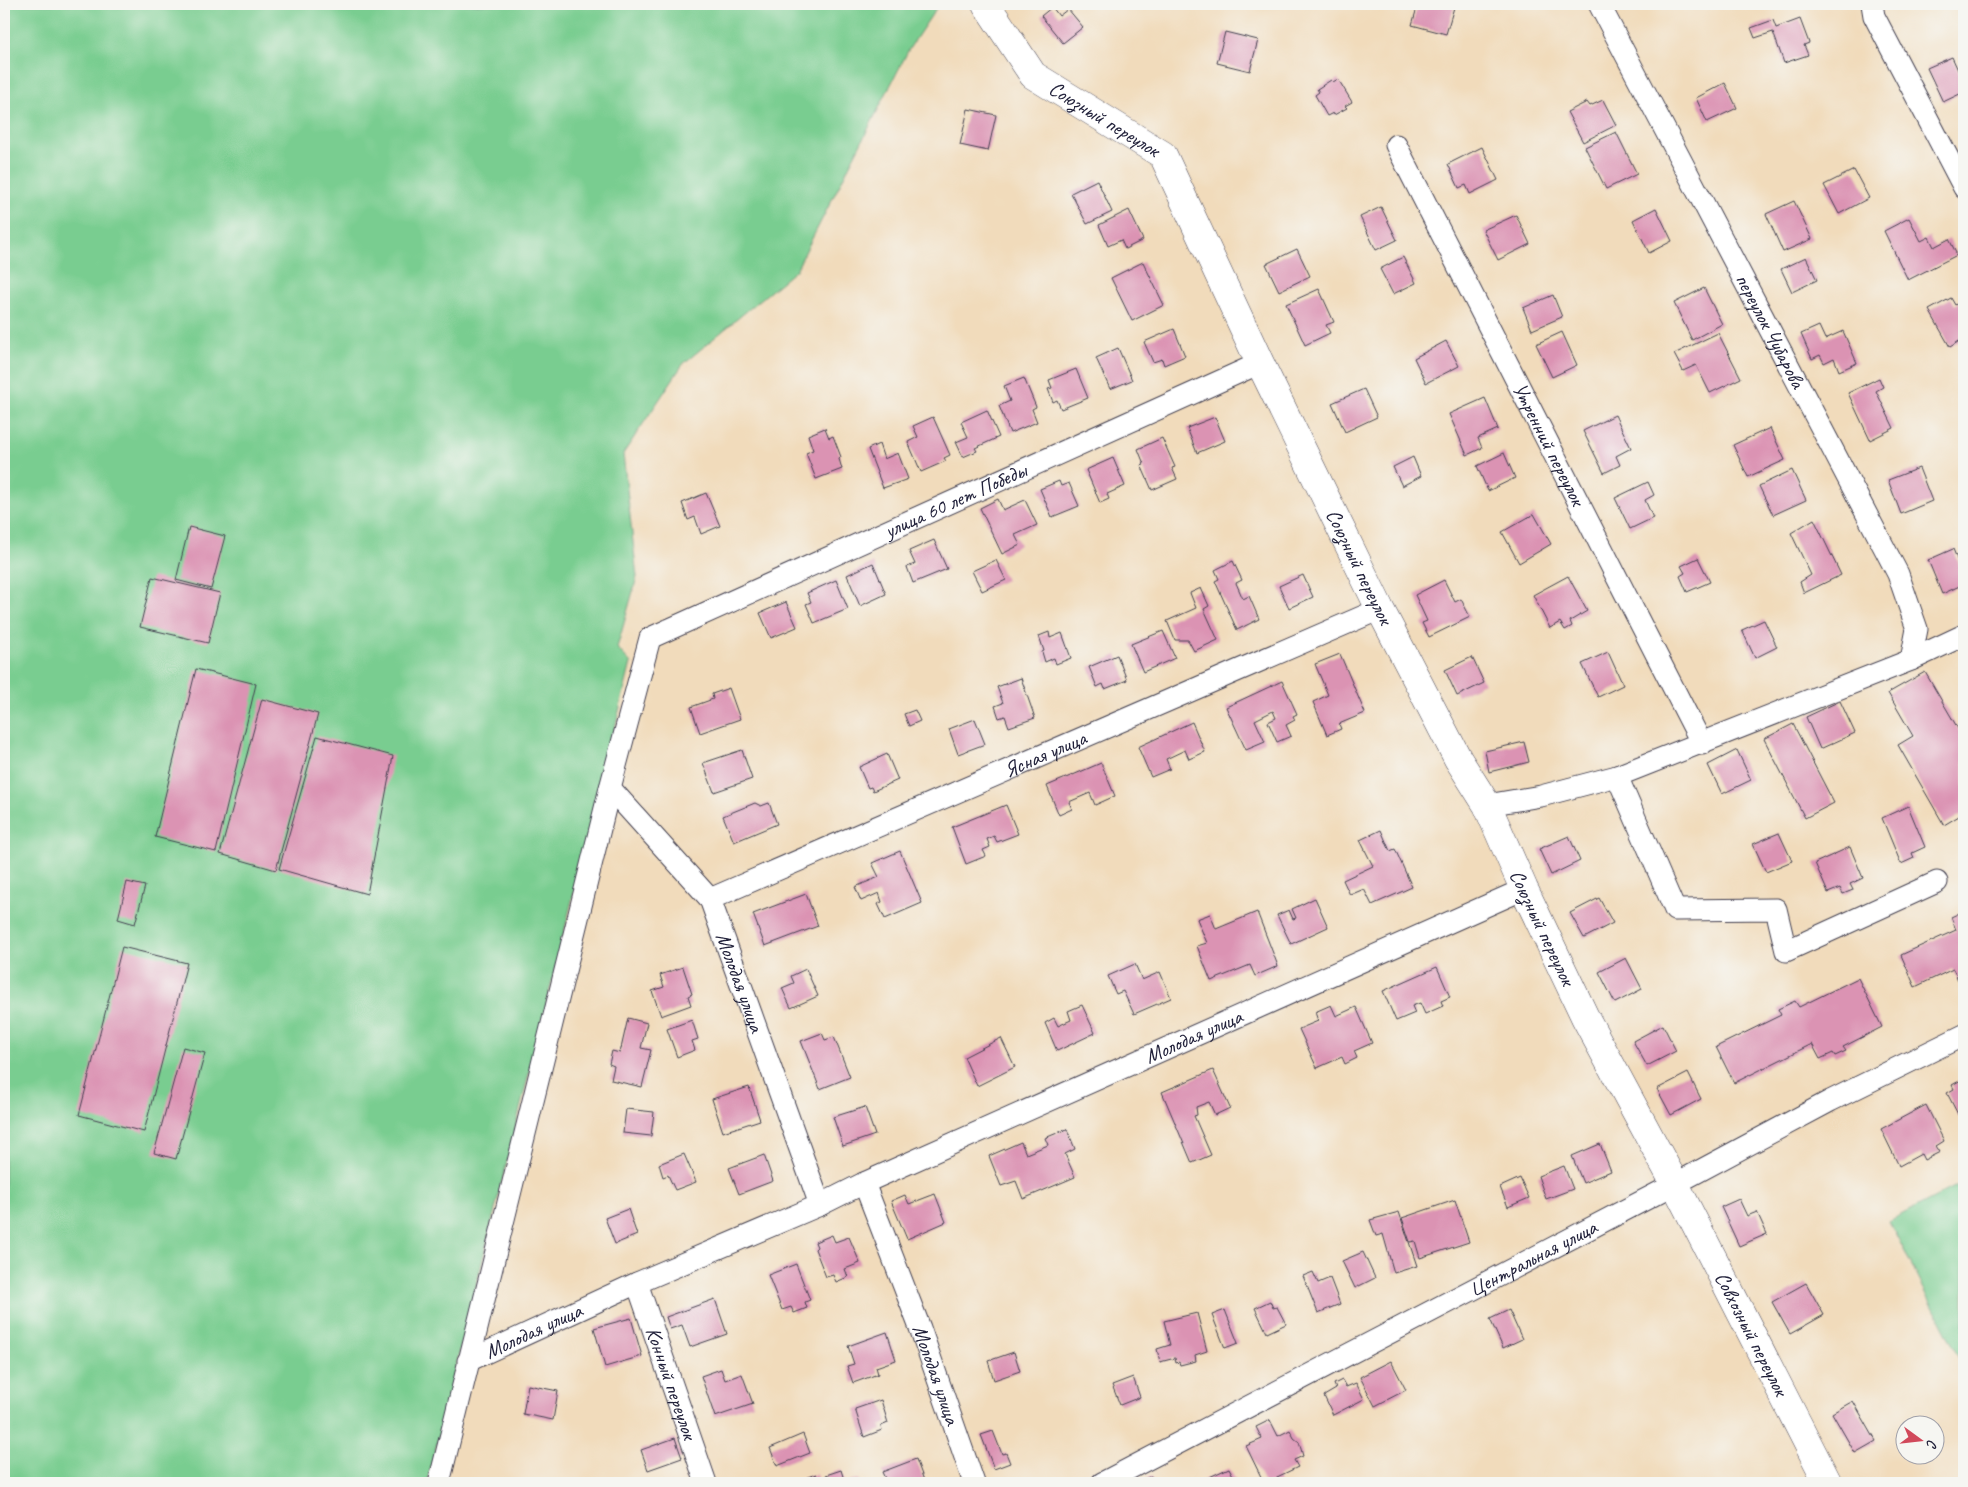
<svg xmlns="http://www.w3.org/2000/svg" width="1968" height="1487" font-family="Caveat,sans-serif">
  <rect width="100%" height="100%" fill="#f6f6f2"/>
  <filter id="ink" filterUnits="userSpaceOnUse"><feTurbulence type="fractalNoise" baseFrequency=".02" numOctaves="2"/><feDisplacementMap in="SourceGraphic" scale="10" xChannelSelector="R" yChannelSelector="G"/><feConvolveMatrix kernelMatrix="1 2 1 2 8 2 1 2 1" color-interpolation-filters="sRGB"/></filter>
  <filter id="wash" filterUnits="userSpaceOnUse"><feTurbulence type="fractalNoise" baseFrequency=".0096" numOctaves="4" result="noise"/><feDisplacementMap in="SourceGraphic" scale="20" xChannelSelector="R" yChannelSelector="G"/><feGaussianBlur stdDeviation="1.12" result="paint"/><feColorMatrix in="noise" values="0 0 0 0 0 0 0 0 0 0 0 0 0 0 0 0 0 1.4 0 .05"/><feComposite in="paint" operator="in"/></filter>
  <g filter="url(#wash)">
    <rect width="100%" height="100%" fill="#f1dbbb"/>
    <g fill="#79cd90" stroke="#4e7866">
      <path d="M4 4H939L909 49 796 270 683 364 623 454 637 577 617 648 631 663 427 1483H4Z"/>
      <path d="M1964 1182V1361L1962 1363 1889 1221Z"/>
    </g>
    <g id="blocks">
      <g fill="#db93b3">
        <path d="M1418 4H1455L1446 34 1412 25Z"/>
        <path d="M1052 7 1059 16 1068 9 1083 27 1063 43 1041 16Z"/>
        <path d="M1800 19 1809 43 1804 45 1808 55 1784 63 1773 32 1755 38 1751 28 1773 20 1776 28Z"/>
        <path d="M1225 32 1258 40 1250 71 1217 63Z"/>
        <path d="M1952 57 1964 83V92L1943 102 1927 68Z"/>
        <path d="M1338 79 1352 102 1345 106 1347 108 1334 115 1333 113 1327 116 1315 95 1319 92 1317 89 1331 80 1333 82Z"/>
        <path d="M1725 83 1737 108 1707 122 1696 98Z"/>
        <path d="M1603 100 1616 125 1583 142 1567 112 1587 102 1590 106Z"/>
        <path d="M968 109 996 115 988 151 960 145Z"/>
        <path d="M1616 132 1637 174 1606 189 1585 147Z"/>
        <path d="M1482 147 1498 180 1470 194 1466 185 1459 188 1448 164Z"/>
        <path d="M1854 170 1869 198 1839 214 1824 185Z"/>
        <path d="M1097 180 1112 212 1087 224 1071 193Z"/>
        <path d="M1794 201 1812 239 1783 252 1766 214Z"/>
        <path d="M1381 207 1397 240 1376 250 1360 217Z"/>
        <path d="M1656 208 1672 241 1649 253 1633 220Z"/>
        <path d="M1129 210 1143 240 1125 249 1121 240 1108 246 1099 225Z"/>
        <path d="M1516 215 1530 244 1498 260 1483 230Z"/>
        <path d="M1909 218 1921 241 1929 237 1934 247 1949 239 1957 255 1908 280 1884 231Z"/>
        <path d="M1297 249 1310 276 1279 291 1266 264Z"/>
        <path d="M1403 257 1416 283 1393 294 1380 269Z"/>
        <path d="M1806 257 1817 280 1792 292 1781 269Z"/>
        <path d="M1143 262 1164 305 1132 321 1111 278Z"/>
        <path d="M1704 288 1722 324 1692 340 1674 303Z"/>
        <path d="M1319 289 1334 322 1326 325 1330 333 1305 345 1286 304Z"/>
        <path d="M1553 295 1562 317 1532 330 1523 308Z"/>
        <path d="M1951 298 1955 305 1959 302 1964 311V338L1950 347 1929 310Z"/>
        <path d="M1819 326 1825 339 1843 331 1857 363 1839 371 1834 358 1824 363 1820 355 1812 359 1801 334Z"/>
        <path d="M1174 329 1185 356 1164 365 1162 359 1153 362 1144 342Z"/>
        <path d="M1562 332 1577 365 1552 377 1536 344Z"/>
        <path d="M1718 333 1741 378 1710 393 1696 365 1683 371 1674 354Z"/>
        <path d="M1446 341 1459 366 1426 383 1414 358Z"/>
        <path d="M1118 348 1132 380 1110 389 1096 358Z"/>
        <path d="M1076 369 1088 398 1061 409 1057 400 1053 402 1048 389 1052 388 1049 380Z"/>
        <path d="M1024 378 1036 407 1032 409 1037 422 1010 433 999 406 1010 401 1004 386Z"/>
        <path d="M1879 378 1883 387 1876 391 1894 428 1870 440 1848 393Z"/>
        <path d="M1364 389 1377 417 1345 432 1332 403Z"/>
        <path d="M1485 398 1498 429 1478 438 1482 448 1467 455 1449 414Z"/>
        <path d="M987 410 999 437 975 448 977 451 963 457 956 442 968 437 961 422Z"/>
        <path d="M1615 415 1631 448 1616 456 1620 465 1604 473 1583 431Z"/>
        <path d="M933 417 950 455 944 458 946 461 921 472 908 442 918 437 913 426Z"/>
        <path d="M1215 417 1225 441 1197 453 1187 428Z"/>
        <path d="M825 428 829 438 833 436 841 457 839 459 842 469 816 479 806 453 813 450 808 435Z"/>
        <path d="M1770 428 1785 460 1748 477 1733 445Z"/>
        <path d="M1162 438 1175 467 1172 468 1177 479 1152 490 1141 465 1144 464 1138 449Z"/>
        <path d="M879 444 884 459 898 453 908 479 883 488 868 449Z"/>
        <path d="M1504 453 1515 478 1488 491 1477 466Z"/>
        <path d="M1413 457 1421 476 1402 486 1393 467Z"/>
        <path d="M1113 458 1125 486 1107 494 1109 499 1100 503 1086 470Z"/>
        <path d="M1919 468 1932 501 1901 514 1888 480Z"/>
        <path d="M1792 470 1806 500 1773 515 1759 486Z"/>
        <path d="M1059 481 1061 486 1069 483 1079 506 1052 517 1040 489Z"/>
        <path d="M1648 482 1654 495 1645 500 1653 518 1630 529 1615 498Z"/>
        <path d="M706 493 720 526 701 534 695 517 688 520 682 503Z"/>
        <path d="M998 499 1003 510 1025 500 1037 525 1015 535 1020 545 1002 554 980 508Z"/>
        <path d="M1534 514 1551 544 1519 563 1502 532Z"/>
        <path d="M1814 519 1841 575 1804 593 1800 582 1811 575 1791 533Z"/>
        <path d="M189 527 225 536 211 589 176 580Z"/>
        <path d="M934 540 947 569 913 583 907 567 915 564 909 551Z"/>
        <path d="M1953 549 1964 576V584L1942 594 1928 560Z"/>
        <path d="M1698 558 1710 582 1687 592 1680 576 1685 573 1681 566Z"/>
        <path d="M996 560 1006 580 982 591 972 571Z"/>
        <path d="M1233 561 1242 580 1236 583 1243 599 1249 596 1259 619 1237 630 1215 581 1219 579 1215 570Z"/>
        <path d="M873 563 886 594 860 606 847 575Z"/>
        <path d="M1303 575 1313 597 1289 608 1279 586Z"/>
        <path d="M1568 576 1587 611 1570 621 1572 626 1565 630 1560 622 1550 628 1533 595Z"/>
        <path d="M152 577 220 593 208 643 140 627Z"/>
        <path d="M836 580 848 609 814 623 806 604 811 602 807 593Z"/>
        <path d="M1444 580 1455 602 1461 599 1470 617 1429 637 1422 623 1427 621 1415 595Z"/>
        <path d="M1201 588 1209 606 1204 609 1218 640 1194 651 1188 640H1175L1167 621 1196 608 1190 593Z"/>
        <path d="M786 602 797 627 771 638 760 613Z"/>
        <path d="M1764 620 1777 647 1755 658 1742 630Z"/>
        <path d="M1163 631 1175 658 1143 672 1131 644Z"/>
        <path d="M1049 632 1050 638 1062 633 1071 658 1056 664 1054 658 1045 662 1042 652 1044 651 1039 636Z"/>
        <path d="M1608 652 1623 685 1598 697 1582 664Z"/>
        <path d="M1340 654 1365 713 1339 724 1341 729 1327 735 1313 702 1328 695 1315 664Z"/>
        <path d="M1117 655 1127 680 1105 689 1103 684 1097 687 1089 667Z"/>
        <path d="M1472 657 1484 683 1457 696 1445 670Z"/>
        <path d="M196 669 256 684 216 852 155 837Z"/>
        <path d="M1925 672 1964 739V813L1944 825 1898 745 1913 736 1888 693Z"/>
        <path d="M1021 678 1035 718 1009 727 1005 716 999 718 995 706 1003 703 997 687Z"/>
        <path d="M1282 681 1297 714 1293 716 1295 720 1286 725 1291 736 1277 742 1268 722 1276 718 1273 711 1255 720 1265 742 1246 750 1226 707Z"/>
        <path d="M729 688 740 719 700 733 691 707 713 699 712 694Z"/>
        <path d="M262 699 318 714 276 870 220 854Z"/>
        <path d="M1840 701 1855 733 1820 749 1806 717Z"/>
        <path d="M915 710 920 721 909 726 904 714Z"/>
        <path d="M975 719 985 744 958 754 949 729Z"/>
        <path d="M1192 722 1205 752 1189 759 1185 750 1166 759 1170 769 1151 777 1138 747Z"/>
        <path d="M1793 724 1834 803 1805 818 1764 739Z"/>
        <path d="M317 736 393 756 367 894 279 869Z"/>
        <path d="M1524 742 1529 762 1489 772 1485 751Z"/>
        <path d="M742 750 752 779 714 792 703 763Z"/>
        <path d="M1737 750 1751 780 1722 794 1708 765Z"/>
        <path d="M887 754 898 780 873 791 871 787 868 788 859 767Z"/>
        <path d="M1101 763 1115 796 1095 805 1090 793 1069 802 1072 809 1059 815 1047 786Z"/>
        <path d="M755 803 761 806 769 803 777 824 734 842 723 816Z"/>
        <path d="M1006 805 1018 834 997 842 994 836 987 839 990 847 983 850 986 856 966 864 952 827Z"/>
        <path d="M1908 806 1925 847 1912 853 1914 858 1901 864 1882 818Z"/>
        <path d="M1381 830 1390 851 1395 849 1412 887 1372 905 1364 889 1350 895 1343 880 1373 866 1360 840Z"/>
        <path d="M1779 833 1792 861 1766 872 1753 844Z"/>
        <path d="M1569 836 1580 861 1551 875 1539 849Z"/>
        <path d="M1850 847 1863 878 1850 884 1853 890 1843 894 1840 888 1828 893 1815 863Z"/>
        <path d="M900 851 922 903 885 919 878 904 882 902 879 893 861 901 855 887 879 877 872 863Z"/>
        <path d="M127 882 145 886 135 924 118 919Z"/>
        <path d="M806 894 818 926 765 946 753 914Z"/>
        <path d="M1315 898 1328 927 1291 944 1277 915 1289 910 1293 919 1296 918 1292 909Z"/>
        <path d="M1599 898 1613 923 1584 938 1570 913Z"/>
        <path d="M1964 911V978L1958 980 1953 969 1915 987 1901 955 1956 930 1951 917Z"/>
        <path d="M1257 912 1278 966 1255 976 1250 965 1211 981 1197 946 1207 943 1197 919 1210 914 1216 929Z"/>
        <path d="M122 947 187 963 144 1132 79 1115Z"/>
        <path d="M1626 958 1642 989 1615 1003 1599 972Z"/>
        <path d="M1135 964 1142 980 1160 972 1171 998 1134 1014 1123 991 1116 994 1108 976Z"/>
        <path d="M683 967 692 994 688 996 691 1005 661 1016 652 991 664 987 660 975Z"/>
        <path d="M1437 967 1450 997 1441 1001 1443 1006 1425 1014 1420 1003 1412 1006 1415 1013 1396 1021 1383 991Z"/>
        <path d="M806 969 818 996 791 1008 782 988 794 983 791 976Z"/>
        <path d="M1858 978 1882 1027 1843 1047 1846 1051 1835 1056 1833 1053 1820 1059 1812 1044 1734 1083 1716 1047 1781 1015 1778 1009 1795 1001 1799 1007Z"/>
        <path d="M1082 1005 1095 1033 1057 1051 1045 1023 1054 1018 1058 1026 1071 1020 1068 1011Z"/>
        <path d="M1331 1005 1336 1016 1356 1007 1372 1043 1354 1051 1357 1058 1345 1064 1342 1057 1317 1068 1299 1029 1318 1021 1315 1012Z"/>
        <path d="M628 1018 647 1023 641 1048 651 1050 642 1087 611 1080 614 1066 609 1064 612 1051 620 1053Z"/>
        <path d="M692 1020 698 1039 692 1041 695 1050 677 1057 667 1029Z"/>
        <path d="M1663 1025 1676 1051 1647 1066 1633 1041Z"/>
        <path d="M822 1033 825 1040 834 1037 850 1077 820 1089 801 1041Z"/>
        <path d="M1001 1038 1015 1067 977 1086 964 1057Z"/>
        <path d="M183 1047 205 1053 176 1159 154 1153Z"/>
        <path d="M1213 1070 1230 1108 1215 1115 1209 1102 1196 1107 1197 1115 1194 1116 1211 1155 1192 1163 1162 1092Z"/>
        <path d="M1688 1073 1701 1099 1671 1115 1657 1089Z"/>
        <path d="M1963 1079 1964 1081V1126L1947 1093 1954 1089 1952 1085Z"/>
        <path d="M749 1087 760 1120 723 1132 712 1099Z"/>
        <path d="M1926 1105 1944 1141 1936 1146 1940 1152 1924 1160 1921 1154 1899 1166 1881 1129Z"/>
        <path d="M865 1107 875 1135 843 1146 833 1117Z"/>
        <path d="M626 1109 654 1112 651 1136 623 1133Z"/>
        <path d="M1067 1129 1075 1149 1065 1154 1075 1177 1023 1199 1016 1181 1001 1186 989 1156 1021 1142 1026 1154 1048 1145 1045 1138Z"/>
        <path d="M1600 1144 1611 1171 1583 1183 1572 1156Z"/>
        <path d="M684 1154 696 1182 675 1190 668 1175 663 1177 659 1164Z"/>
        <path d="M764 1155 773 1181 739 1194 729 1168Z"/>
        <path d="M1564 1166 1573 1189 1546 1199 1538 1176Z"/>
        <path d="M1520 1178 1529 1198 1508 1207 1500 1187Z"/>
        <path d="M935 1194 946 1222 907 1239 891 1201 905 1195 909 1204Z"/>
        <path d="M1739 1199 1747 1216 1757 1212 1767 1234 1739 1246 1721 1207Z"/>
        <path d="M1455 1200 1469 1242 1420 1258 1415 1241 1410 1242 1402 1218Z"/>
        <path d="M628 1209 637 1235 615 1244 605 1218Z"/>
        <path d="M1399 1212 1417 1266 1394 1273 1383 1234 1376 1236 1370 1220Z"/>
        <path d="M832 1235 835 1242 849 1237 860 1263 845 1269 848 1277 836 1282 833 1275 826 1277 815 1249 817 1247 815 1242Z"/>
        <path d="M1363 1252 1375 1278 1355 1288 1342 1261Z"/>
        <path d="M796 1264 810 1300 805 1302 807 1308 794 1313 791 1307 782 1310 768 1275Z"/>
        <path d="M1313 1272 1318 1283 1330 1278 1340 1304 1318 1313 1303 1276Z"/>
        <path d="M1806 1283 1824 1315 1790 1334 1772 1302Z"/>
        <path d="M715 1299 727 1334 690 1347 682 1325 670 1329 666 1317Z"/>
        <path d="M1270 1301 1273 1308 1277 1307 1286 1324 1267 1333 1255 1308Z"/>
        <path d="M1225 1310 1238 1343 1225 1348 1212 1315Z"/>
        <path d="M1509 1310 1522 1339 1503 1348 1490 1319Z"/>
        <path d="M1197 1313 1207 1351 1195 1355 1196 1361 1180 1365 1179 1362 1176 1363 1175 1358 1160 1362 1157 1349 1170 1345 1164 1321Z"/>
        <path d="M631 1318 642 1356 605 1367 594 1328Z"/>
        <path d="M887 1332 896 1360 876 1367 878 1374 853 1383 847 1366 854 1364 848 1346Z"/>
        <path d="M1014 1352 1020 1371 994 1380 988 1361Z"/>
        <path d="M1391 1361 1406 1390 1375 1406 1360 1377Z"/>
        <path d="M721 1369 725 1380 742 1374 753 1404 715 1417 701 1376Z"/>
        <path d="M1133 1377 1140 1397 1120 1405 1112 1385Z"/>
        <path d="M1342 1380 1346 1387 1356 1383 1364 1399 1333 1415 1324 1396 1336 1389 1334 1384Z"/>
        <path d="M528 1385 558 1391 553 1420 523 1414Z"/>
        <path d="M881 1400 888 1423 881 1426 882 1430 864 1437 855 1409Z"/>
        <path d="M1853 1401 1876 1441 1855 1453 1832 1413Z"/>
        <path d="M1270 1420 1278 1436 1290 1430 1294 1438 1299 1442 1303 1456 1294 1460 1298 1467 1277 1477 1280 1483H1264L1246 1446 1262 1439 1256 1427Z"/>
        <path d="M993 1431 1002 1454 1006 1453 1010 1463 994 1469 981 1435Z"/>
        <path d="M803 1434 810 1453 777 1466 770 1448Z"/>
        <path d="M675 1438 682 1458 648 1470 641 1450Z"/>
        <path d="M916 1459 925 1483H887L882 1472Z"/>
        <path d="M1229 1468 1237 1483H1205L1203 1480Z"/>
        <path d="M841 1470 845 1483H828L826 1475Z"/>
        <path d="M816 1474 819 1483H794V1482Z"/>
        <path d="M1151 1476 1155 1483H1138Z"/>
        <path d="M859 1479 860 1483H846Z"/>
      </g>
    </g>
  </g>
  <g filter="url(#ink)">
    <use href="#blocks" fill-opacity="0" stroke="#413e4e" stroke-width="1"/>
    <g fill="none" stroke-linecap="round" stroke-linejoin="round">
      <g stroke="#413e4e" stroke-width="23">
        <g id="minor">
          <path id="s1" d="M1599 4 1898 574 1917 629 1911 660"/>
          <path d="M1872 4 1874 16 1964 188"/>
          <path id="s2" d="M1396 145 1702 744"/>
          <path d="M1617 776 1675 910 1776 909 1786 951 1937 882"/>
          <path id="s3" d="M610 788 710 899 820 1205"/>
          <path d="M1487 805 1541 796 1617 776 1911 660 1964 635"/>
          <path id="s4" d="M710 899 1380 609"/>
          <path id="s5" d="M864 1183 920 1328 974 1483"/>
          <path id="s6" d="M637 1283 706 1483"/>
          <path id="s7" d="M468 1361 637 1283 820 1205 864 1183 1524 889"/>
          <path id="s8" d="M439 1483 610 788 650 638 1260 363"/>
          <path id="s9" d="M1102 1483 1675 1184 1830 1101 1964 1035"/>
        </g>
      </g>
      <g stroke="#413e4e" stroke-width="29">
        <g id="tertiary">
          <path id="s10" d="M986 4 1033 75 1163 155 1260 363 1380 609 1458 759 1487 805 1524 889 1585 1017 1675 1184 1828 1483"/>
        </g>
      </g>
      <use href="#minor" stroke="#fff" stroke-width="21"/>
      <use href="#tertiary" stroke="#fff" stroke-width="28"/>
    </g>
  </g>
  <g text-anchor="middle" stroke-width="4.5" stroke-linejoin="round" paint-order="stroke">
    <g font-size="21" fill="#22223b" stroke="#f6f6f2">
      <text dy="7" stroke="none"><textPath href="#s10" startOffset="169">Союзный переулок</textPath></text>
      <text dy="7" stroke="none"><textPath href="#s1" startOffset="369">переулок Чубарова</textPath></text>
      <text dy="7" stroke="none"><textPath href="#s2" startOffset="336">Утренний переулок</textPath></text>
      <text dy="7" stroke="none"><textPath href="#s8" startOffset="1206">улица 60 лет Победы</textPath></text>
      <text dy="7" stroke="none"><textPath href="#s10" startOffset="694">Союзный переулок</textPath></text>
      <text dy="7" stroke="none"><textPath href="#s4" startOffset="365">Ясная улица</textPath></text>
      <text dy="7" stroke="none"><textPath href="#s10" startOffset="1099">Союзный переулок</textPath></text>
      <text dy="7" stroke="none"><textPath href="#s3" startOffset="238">Молодая улица</textPath></text>
      <text dy="7" stroke="none"><textPath href="#s7" startOffset="795">Молодая улица</textPath></text>
      <text dy="7" stroke="none"><textPath href="#s9" startOffset="486">Центральная улица</textPath></text>
      <text dy="7" stroke="none"><textPath href="#s7" startOffset="72">Молодая улица</textPath></text>
      <text dy="7" stroke="none"><textPath href="#s10" startOffset="1556">Совхозный переулок</textPath></text>
      <text dy="7" stroke="none"><textPath href="#s5" startOffset="205">Молодая улица</textPath></text>
      <text dy="7" stroke="none"><textPath href="#s6" startOffset="106">Конный переулок</textPath></text>
    </g>
  </g>
  <rect width="1968" height="1487" fill="none" stroke="#f6f6f2" stroke-width="20"/>
  <g transform="translate(1920 1440) rotate(105)"><circle r="24" fill="#f6f6f2" stroke="#a1a1a9"/>
  <path d="M0-4L9 19L0 12L-9 19Z" fill="#d1495b"/>
  <text y="-8" font-size="14" font-weight="bold" text-anchor="middle" fill="#22223b">С</text>
  </g>
</svg>
